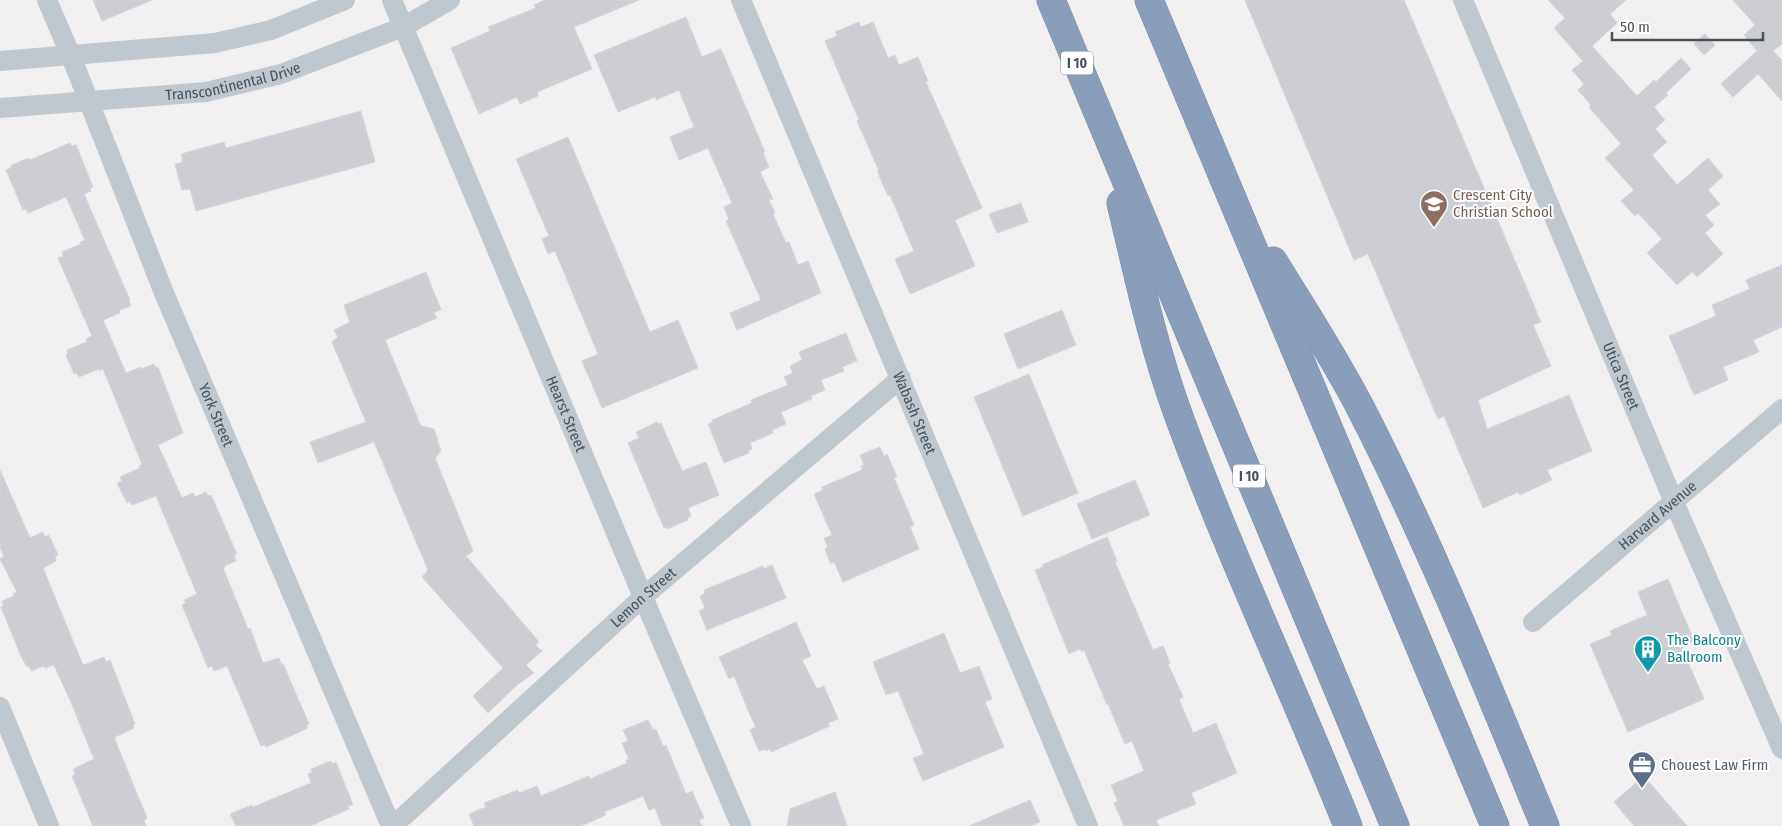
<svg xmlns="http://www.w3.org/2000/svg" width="1782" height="826" font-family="'Fira Sans Condensed',sans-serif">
  <rect width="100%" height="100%" fill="#f1efef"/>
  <g fill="#ccced3" stroke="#d3d5d9">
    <path d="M93 0H152L102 21Z"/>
    <path d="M545 0H639L574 27 592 69 537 92 538 96 520 104 517 97 479 114 451 48 490 31 488 27 536 8 534 5Z"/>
    <path d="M1245 0H1404L1541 322 1533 325 1551 366 1478 400 1487 429 1569 395 1592 451 1547 470 1552 480 1520 495 1518 492 1483 508 1444 416 1438 419 1368 254 1354 260Z"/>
    <path d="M1548 0H1626L1610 14 1617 23 1592 46 1637 96 1654 80 1656 82 1681 58 1691 69 1666 93 1668 95 1654 107 1665 120 1655 129 1667 142 1652 155 1677 185 1708 158 1723 176 1708 190 1720 204 1705 215 1714 225 1705 233 1723 254 1697 277 1692 272 1677 285 1647 253 1662 239 1638 213 1635 216 1621 201 1634 190 1605 158 1621 144 1589 107 1591 105 1578 90 1584 84 1572 70 1583 61 1554 28 1565 18Z"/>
    <path d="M1733 0H1782V44L1773 51 1782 60V101L1758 74 1733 97 1721 84 1757 51 1744 35 1755 25Z"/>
    <path d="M686 17 702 57 721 49 765 152 763 153 769 167 760 172 773 199 769 200 775 213 773 214 786 243 789 242 798 265 808 261 821 293 737 330 730 313 761 300 726 221 729 220 724 207 732 203 708 148 679 160 670 137 694 127 679 90 656 100 655 97 618 112 594 55Z"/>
    <path d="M859 22 861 27 873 22 888 58 895 55 899 65 918 57 928 81 926 82 982 208 955 220 975 266 910 294 895 259 914 251 890 195 888 196 877 171H879L857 121 859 120 825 41 837 36 835 32Z"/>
    <path d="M1705 34 1715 45 1704 55 1694 44Z"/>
    <path d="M361 111 375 162 196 211 190 189 182 190 175 164 183 162 181 154 224 142 226 148Z"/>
    <path d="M568 137 650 332 678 320 698 368 602 408 582 361 598 354 555 251 548 254 542 239 549 236 516 159Z"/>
    <path d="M70 143 72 146 76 145 93 187 90 188 91 191 84 194 130 300 129 301 131 306 119 310 120 313 103 320 126 373 141 367V369L154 364 156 368 158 367 183 433 158 445 182 498 193 493 195 497 206 492 208 496 211 495 237 554 234 555 236 561 224 566 225 567 223 568 248 629 250 628 263 663 279 658 281 664H283L309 724 306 725 308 728 266 747 265 744 261 746 227 666 214 671 212 666 208 668 182 605 186 603 184 600 197 594 156 496 132 505 130 501 127 503 117 483 122 481 120 477 140 468 139 466 142 464 103 369 99 371V369L79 377 77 373 74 374 66 355 68 354 67 350 87 342 86 339 92 336 58 258 63 256 62 252 81 244 80 242 85 240 66 197 28 213 26 209 23 210 6 170 11 168 10 166 28 158 30 160Z"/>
    <path d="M1021 203 1028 222 997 233 989 214Z"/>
    <path d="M1782 265V327L1753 340 1759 352 1723 367 1728 380 1694 395 1669 336 1716 316 1712 305 1750 289 1746 280Z"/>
    <path d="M426 272 441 310 434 312 437 318 385 340 421 426 434 429 441 451 435 458 473 551 466 556 539 642 535 645 542 651 526 665 534 673 517 685 488 713 473 696 503 668 422 577 428 570 374 442 318 463 310 442 366 422 332 342 338 337 334 330 350 322 344 305Z"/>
    <path d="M1062 310 1076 345 1018 369 1004 334Z"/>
    <path d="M846 333 857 361 842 367 844 371 821 380 825 390 811 396 812 399 781 412 786 424 772 430 773 433 750 443 752 449 748 451 749 453 724 463 708 424 713 422 712 420 752 403 751 400 788 385 784 377 793 373 790 366 802 360 799 352Z"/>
    <path d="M1029 374 1078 493 1023 516 974 397Z"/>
    <path d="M657 422 658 424 661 423 682 471 706 462 719 495 688 508 691 516 687 518 688 520 667 529V527L664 528 628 443 639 438 636 432Z"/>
    <path d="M880 447 884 456 887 454 897 477 894 478 914 525 910 527 919 549 843 582 834 562 831 564 825 549 828 548 824 538 832 535 814 494 823 490 822 487 862 470 861 466 864 465 860 455Z"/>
    <path d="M0 470 30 538 43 532 45 537 49 535 58 555 55 557 56 561 43 568 82 663 84 665 104 657 106 662 110 660 135 724 133 725 134 728 115 737V740L147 818 144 820 146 826H93L72 776 75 775 73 769 94 759 70 700 54 665 45 668 44 666 31 671 29 666 27 667 21 656 1 607 4 606 2 601 14 596 13 594 17 592 0 559 4 556 0 548Z"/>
    <path d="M1135 480 1150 515 1092 539 1077 504Z"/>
    <path d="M1107 537 1117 561 1115 562 1153 650 1163 646 1170 663 1168 664 1183 697 1179 699 1193 733 1216 723 1237 773 1191 793 1196 804 1156 820 1159 826H1124L1114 803 1118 801 1111 785 1144 771 1132 741 1125 744 1108 704 1107 705 1084 650 1082 652 1080 649 1069 654 1035 570 1043 567 1042 565Z"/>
    <path d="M772 565 786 598 707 630 699 611 705 608 700 596 705 593 704 590 763 566 764 569Z"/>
    <path d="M1668 579 1694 641 1681 646 1704 699 1628 732 1590 644 1612 635 1610 631 1647 615 1638 592Z"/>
    <path d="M796 622 811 656 802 660 817 689 824 686 838 719 828 723 830 726 771 752 770 749 766 751 765 749 759 751 750 730 756 727 751 717 734 676 729 679 719 657Z"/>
    <path d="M944 633 960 673 979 666 992 699 985 702 1004 747 923 781 913 758 924 754 898 691 886 695 873 662Z"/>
    <path d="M648 720 653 730 656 729 663 746 666 745 686 794 692 791 704 818 699 820 702 826H662L655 808 649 810 643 796 604 812 606 815 581 826H474L469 814 486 807 484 803 518 790 519 793 537 786 541 796 589 776 590 779 627 763 626 760 629 759 622 743 628 741 623 730Z"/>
    <path d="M331 761 332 764 336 762 353 805 348 806 349 809 310 826H236L230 814 252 805 253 807 311 783 308 774 312 772 311 769Z"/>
    <path d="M1644 776 1687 826H1634L1614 802Z"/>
    <path d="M835 792 847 826H787L790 809Z"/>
    <path d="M1030 800 1040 822 1030 826H969Z"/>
  </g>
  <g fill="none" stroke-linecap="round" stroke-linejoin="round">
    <g stroke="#7689a5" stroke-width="29">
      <g id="highway">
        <path d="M1051 0 1395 826"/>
        <path d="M1149 0 1495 826"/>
        <path d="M1121 203C1138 274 1153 346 1178 414 1229 554 1293 688 1348 826"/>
        <path d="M1273 261C1303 309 1334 357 1360 407 1430 543 1487 685 1545 826"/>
      </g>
    </g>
    <g stroke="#c0c8cf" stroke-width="20">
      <path id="s1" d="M47 0 71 56 164 293 391 826"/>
      <path id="s2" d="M392 0 643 597 741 826"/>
      <path id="s3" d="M741 0 1088 826"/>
      <path id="s4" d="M1463 0 1674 502 1782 749"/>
      <path d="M0 61 215 43 271 30 345 0"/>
      <path id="s5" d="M0 108 206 92 281 74 403 27 450 0"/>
      <path id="s6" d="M1533 622 1782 409"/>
      <path d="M0 707 49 826"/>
      <path id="s7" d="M393 826 643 597 901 378"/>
    </g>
    <use href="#highway" stroke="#8b9eb9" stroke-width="28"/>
  </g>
  <defs>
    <g id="school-pin" transform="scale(1.4375)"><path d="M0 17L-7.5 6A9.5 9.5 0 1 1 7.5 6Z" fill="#8d6e63" stroke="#fff"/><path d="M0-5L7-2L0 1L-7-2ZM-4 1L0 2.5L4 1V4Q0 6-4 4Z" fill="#fff"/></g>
    <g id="building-pin" transform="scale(1.4375)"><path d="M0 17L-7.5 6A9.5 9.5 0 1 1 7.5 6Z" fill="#0f9aa8" stroke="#fff"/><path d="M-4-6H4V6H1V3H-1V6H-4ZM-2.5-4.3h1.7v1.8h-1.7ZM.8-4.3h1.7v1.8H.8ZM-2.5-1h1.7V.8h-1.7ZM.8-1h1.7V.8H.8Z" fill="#fff"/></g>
    <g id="office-pin" transform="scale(1.4375)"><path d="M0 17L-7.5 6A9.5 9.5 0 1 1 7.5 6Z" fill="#5c6f8a" stroke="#fff"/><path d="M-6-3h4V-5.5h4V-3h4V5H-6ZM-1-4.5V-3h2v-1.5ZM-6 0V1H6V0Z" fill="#fff"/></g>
  </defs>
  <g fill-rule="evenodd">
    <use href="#school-pin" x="1434" y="204"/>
    <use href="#building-pin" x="1648" y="649"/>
    <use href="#office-pin" x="1642" y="765"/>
  </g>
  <g text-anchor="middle" stroke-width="4" stroke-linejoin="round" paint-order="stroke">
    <g fill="#fff" stroke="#7f858c" stroke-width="1">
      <rect x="1061" y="51.5" width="32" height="23" rx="4"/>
      <rect x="1233" y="464.5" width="32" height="23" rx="4"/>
    </g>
    <g font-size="14" font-weight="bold" fill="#48515a">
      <text x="1077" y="68">I 10</text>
      <text x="1249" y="481">I 10</text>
    </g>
    <g font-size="15" fill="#48515a" stroke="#fff">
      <text dy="5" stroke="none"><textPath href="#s5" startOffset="235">Transcontinental Drive</textPath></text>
      <text dy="5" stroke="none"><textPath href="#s4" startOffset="408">Utica Street</textPath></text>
      <text dy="5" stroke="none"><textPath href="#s2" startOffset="449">Hearst Street</textPath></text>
      <text dy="5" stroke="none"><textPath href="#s3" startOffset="448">Wabash Street</textPath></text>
      <text dy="5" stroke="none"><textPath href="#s1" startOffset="448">York Street</textPath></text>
      <text dy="5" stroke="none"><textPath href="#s6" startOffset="164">Harvard Avenue</textPath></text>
      <text dy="5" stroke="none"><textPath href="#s7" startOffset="339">Lemon Street</textPath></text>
    </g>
    <g font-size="15" fill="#785e54" stroke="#fff" text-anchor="start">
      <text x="1453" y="200">Crescent City<tspan x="1453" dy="17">Christian School</tspan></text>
    </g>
    <g font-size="15" fill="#0d838f" stroke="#fff" text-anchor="start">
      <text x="1667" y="645">The Balcony<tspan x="1667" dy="17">Ballroom</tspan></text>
    </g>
    <g font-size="15" fill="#4e5e75" stroke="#fff" text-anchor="start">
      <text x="1661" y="770">Chouest Law Firm</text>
    </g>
  </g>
  <path d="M1612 32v8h151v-8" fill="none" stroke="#48515a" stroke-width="2.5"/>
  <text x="1620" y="32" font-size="15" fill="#48515a" stroke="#ffffff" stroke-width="4" paint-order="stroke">50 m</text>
</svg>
